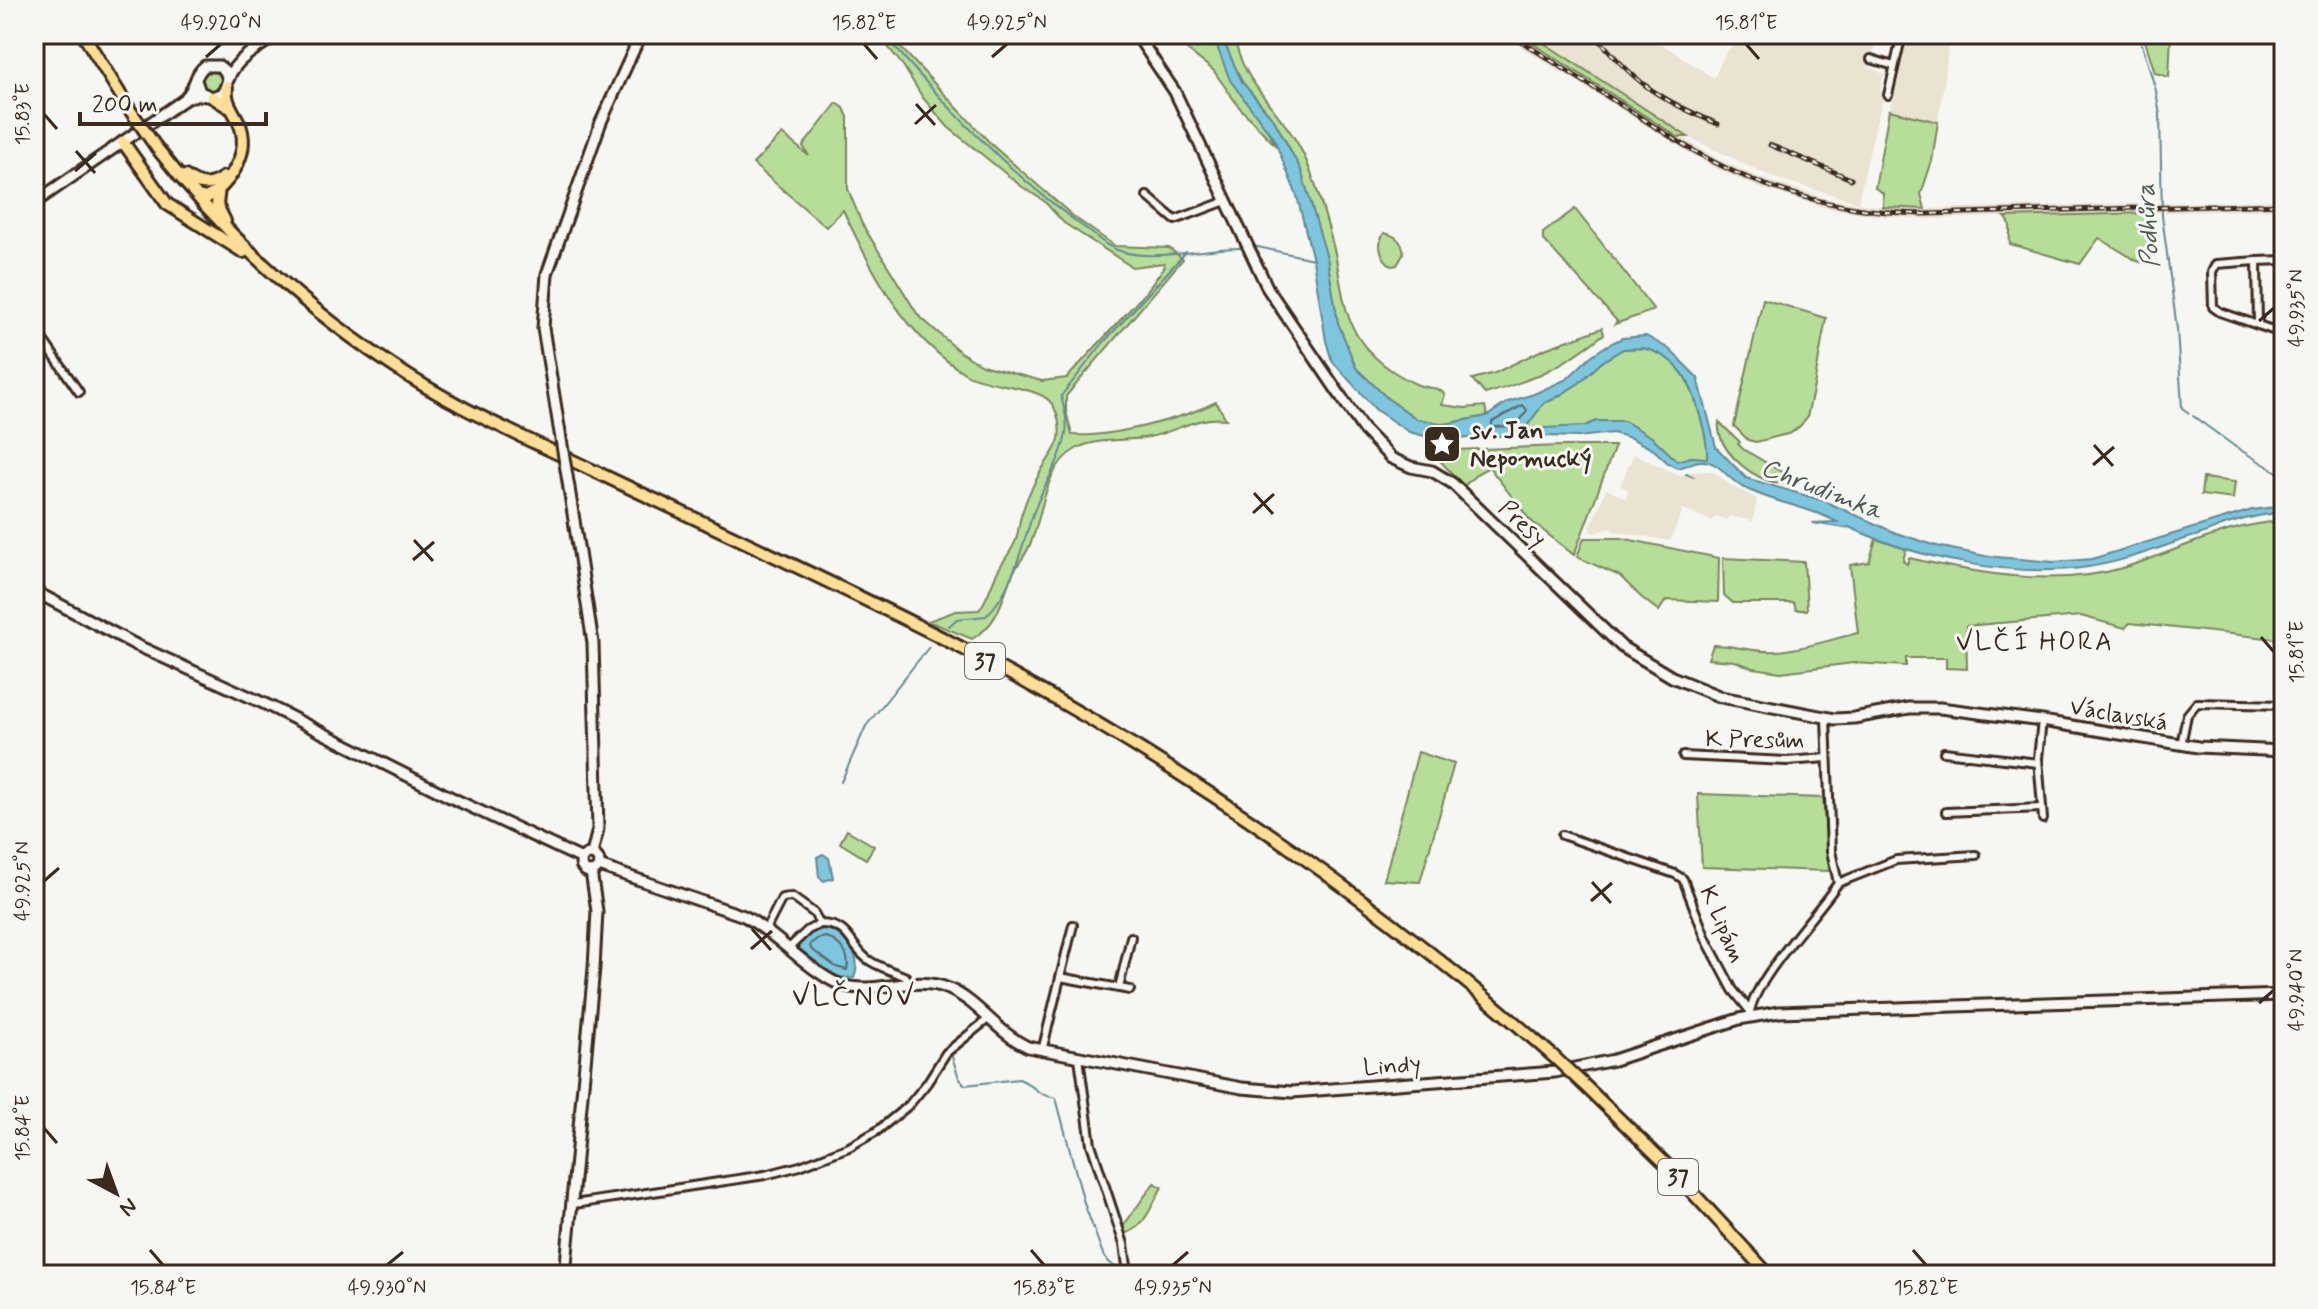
<svg xmlns="http://www.w3.org/2000/svg" width="2318" height="1309" font-family="Mynerve,sans-serif">
  <rect width="100%" height="100%" fill="#f6f6f2"/>
  <filter id="ink" filterUnits="userSpaceOnUse"><feTurbulence type="fractalNoise" baseFrequency=".0125" numOctaves="2"/><feDisplacementMap in="SourceGraphic" scale="16" xChannelSelector="R" yChannelSelector="G"/><feConvolveMatrix kernelMatrix="1 2 1 2 8 2 1 2 1" color-interpolation-filters="sRGB"/></filter>
  <g filter="url(#ink)">
    <g fill="#eae3d2">
      <path d="M1501 34H1518L1717 159 1762 179 1829 199 1883 207 1925 209 2284 200V209L1925 219 1882 216 1827 208 1759 188 1713 167Z"/>
      <path d="M1530 34H1653L1663 45 1714 78 1725 54 1742 34H1881L1868 67 1884 74 1880 91 1885 93 1877 119 1858 202 1774 178 1688 137Z"/>
      <path d="M1907 34H1949L1946 69 1938 122 1889 110Z"/>
      <path d="M1634 454 1680 476 1690 472 1712 471 1730 485 1757 499 1753 521 1729 516 1726 520 1717 516 1711 521 1683 509 1670 541 1614 531 1611 528 1594 533 1589 531 1606 489 1625 498 1629 490 1621 486V483Z"/>
    </g>
    <g fill="#b7de99" stroke="#79845c" stroke-width="2">
      <path d="M878 34H888L993 146 1074 217 1115 246 1169 248 1183 259 1066 396V411L1072 435C1109 438 1182 419 1216 402L1226 419C1200 415 1174 432 1149 437 1127 442 1096 437 1076 449 1042 468 1044 516 1029 547 1024 558 1015 567 1010 579 1001 604 997 625 972 639L928 621 956 611 979 610C987 600 990 588 995 577 1000 564 1011 553 1016 540 1019 530 1019 519 1023 510 1027 497 1034 483 1041 471 1047 460 1056 451 1059 439 1061 428 1058 413 1052 404 1041 386 987 386 966 374 905 337 872 272 843 210L826 227 753 164 782 134 809 156 803 146 837 103 844 108 848 117V189L862 224 918 315 960 352 982 365 1042 381 1067 378 1146 292 1165 266 1164 263 1132 267 1064 223 1044 201 1021 186 948 127 923 98 904 67Z"/>
      <path d="M1188 34H1216L1218 49 1278 148 1240 108 1213 70 1187 50Z"/>
      <path d="M1224 34H1234C1240 85 1287 114 1306 160 1318 189 1327 222 1335 253 1341 282 1343 315 1360 340 1374 360 1396 375 1418 385 1429 389 1436 386 1445 394L1442 405 1465 408 1485 406 1487 416 1445 424 1417 419 1387 398 1356 368 1338 323 1327 258 1290 149 1274 120 1242 82 1226 47Z"/>
      <path d="M1518 34H1530L1688 137H1678Z"/>
      <path d="M2143 34H2171L2169 77 2155 73Z"/>
      <circle cx="212" cy="81" r="11"/>
      <path d="M1889 110 1938 122 1932 161 1921 194 1925 209 1883 207V193L1875 188Z"/>
      <path d="M1575 209 1654 310 1615 324 1617 321 1543 239V233Z"/>
      <path d="M2147 213 2152 265 2137 261 2099 238 2080 264 2010 244C2008 235 2014 224 2005 217Z"/>
      <path d="M1384 233C1396 235 1402 241 1404 253L1397 265 1392 266C1381 258 1376 245 1384 233Z"/>
      <path d="M1763 299 1826 318 1814 386 1807 417 1800 426 1791 433 1756 442 1748 440 1734 426Z"/>
      <path d="M1602 328 1604 334C1564 366 1533 380 1485 394L1472 379 1495 373 1542 350Z"/>
      <path d="M1642 348C1679 356 1691 382 1700 416 1704 429 1709 446 1707 459L1691 457 1677 461 1653 438 1624 421H1596L1585 426 1524 430 1544 403 1554 399 1579 383 1603 361 1623 349Z"/>
      <path d="M1719 422 1740 442 1738 444 1743 449 1797 481 1795 485C1786 484 1777 483 1769 481 1746 473 1716 448 1719 422Z"/>
      <path d="M1561 446H1615L1574 555 1530 520 1489 467 1478 473 1464 486 1441 462 1448 453 1455 450Z"/>
      <path d="M2203 478 2235 482 2233 499 2201 495Z"/>
      <path d="M2284 521V640L2130 623 2125 628 2081 616 1966 626 1967 669 1946 668V658H1906V666L1853 663 1781 672 1753 668 1735 661 1708 659 1713 645C1735 645 1755 653 1777 651 1804 649 1832 639 1858 633L1850 565 1869 562 1876 539 1906 549 1903 561 1907 564 1909 558C1979 574 2056 588 2126 567 2178 551 2229 523 2284 521Z"/>
      <path d="M1584 538H1621L1719 558 1718 602 1666 600 1659 611 1641 597 1620 576 1577 557Z"/>
      <path d="M1723 558 1804 562 1807 610H1796L1794 603H1733L1724 595Z"/>
      <path d="M1418 752 1454 764 1420 882 1384 880Z"/>
      <path d="M1698 794 1823 798 1829 871 1702 867Z"/>
      <path d="M847 830 874 846 866 859 840 843Z"/>
      <path d="M1154 1183 1162 1187C1153 1203 1144 1230 1124 1234L1122 1228Z"/>
    </g>
    <g fill="#7ec6df" stroke="#638892" stroke-width="2" fill-rule="evenodd">
      <path d="M1216 34H1224L1226 47 1242 82 1274 120 1301 170 1327 258 1338 323 1356 368 1387 398 1417 419 1445 424 1487 416 1508 402 1534 394 1567 379 1591 356 1606 346 1622 338 1646 336 1669 349 1698 378 1716 447 1746 478 1824 501 1896 533 1937 546 1985 556 2054 562 2092 559 2252 510 2284 506V512C2266 514 2249 517 2231 523 2216 527 2203 535 2188 538 2155 549 2123 562 2088 567 2011 578 1918 559 1849 527L1845 528 1812 523 1837 522C1808 506 1772 503 1743 487 1728 480 1719 460 1701 461 1693 461 1686 467 1677 468L1669 464 1654 450 1631 438 1613 433 1578 437 1515 435 1440 440 1409 432 1376 410 1332 361 1326 341 1313 260 1297 196 1274 139 1230 80 1218 49ZM1642 348C1679 356 1691 382 1700 415 1704 429 1708 445 1707 458L1691 457 1677 461 1653 438 1624 421H1596L1585 426 1525 429 1544 403 1554 399 1579 383 1603 361 1623 349Z"/>
      <path d="M823 854 829 858 833 878 824 881 819 877 817 857Z"/>
      <path d="M828 928C847 938 863 955 854 978L836 977 798 949C802 936 815 930 828 928Z"/>
    </g>
    <g fill="none" stroke-linecap="round" stroke-linejoin="round">
      <g stroke="#56686b" stroke-width="2">
        <path d="M1523 405 1527 410 1517 426 1492 427V422Z"/>
        <path d="M826 937C840 943 851 954 847 970L836 967 811 949 810 944 817 939Z"/>
      </g>
      <g stroke="#638892" stroke-width="2">
        <path d="M884 34C944 105 1007 171 1082 226 1096 235 1106 248 1123 252 1157 261 1204 248 1240 248"/>
        <path d="M2139 34 2156 91 2160 115 2162 216 2177 329 2182 408 2189 413"/>
        <path d="M1253 246 1313 259"/>
        <path d="M2193 416 2237 448 2284 476"/>
        <path d="M1686 474 1694 477"/>
        <path d="M949 626 957 619 986 616C1015 588 1021 545 1035 509 1043 486 1063 457 1066 433 1068 421 1064 408 1061 396L1104 342 1186 252"/>
        <path d="M841 782 866 726 929 647"/>
        <path d="M950 1051 959 1078 965 1085 1019 1079C1035 1085 1035 1095 1056 1098L1084 1203 1104 1257 1111 1264 1126 1275"/>
      </g>
      <g stroke="#3b2a1e" stroke-width="12">
        <g id="street">
          <path d="M1871 59 1894 66"/>
          <path d="M1888 95 1902 34"/>
          <path d="M1147 196 1175 220 1226 201"/>
          <path d="M2257 261 2216 264 2212 272 2213 307 2220 312 2284 334"/>
          <path d="M2258 325 2257 261 2284 260"/>
          <path d="M34 327 79 392"/>
          <path d="M2042 721 2038 758 2043 819"/>
          <path d="M2181 745 2187 715 2197 703 2284 705"/>
          <path d="M1944 752 2038 763"/>
          <path d="M1683 756 1787 761 1827 758"/>
          <path d="M1946 812 2042 808"/>
          <path d="M1562 835 1675 874 1683 879 1706 939 1733 990 1750 1011"/>
          <path d="M1838 883 1896 860 1976 855"/>
          <path d="M766 929 782 898 792 897 814 913 820 924C852 924 849 948 870 961 881 968 895 972 906 977L909 984"/>
          <path d="M790 947 808 930 820 924"/>
          <path d="M1060 977 1130 990"/>
          <path d="M1119 988 1131 937"/>
          <path d="M1750 1016C1748 986 1820 911 1838 883L1831 851 1826 718"/>
          <path d="M1042 1051 1073 925"/>
          <path d="M1079 1058 1091 1144 1124 1244 1127 1266 1132 1275"/>
          <path d="M574 1204 765 1175 800 1166 849 1147 877 1131 909 1105 927 1083 946 1053 988 1019"/>
        </g>
      </g>
      <g stroke="#3b2a1e" stroke-width="15">
        <g id="secondary">
          <path d="M1136 34 1175 92 1268 289 1363 429 1391 458 1411 467 1432 471 1452 483 1622 647 1672 677 1721 697 1835 719 1854 718 1909 708H1940L2042 721 2198 747 2284 751"/>
          <path d="M229 78C235 58 263 45 279 34"/>
          <path d="M186 97C196 87 194 74 205 66H219L225 71 228 80 223 93 212 97 200 92 196 80"/>
          <path d="M34 203 185 99 198 95 207 96"/>
          <path d="M559 427 543 328 547 274 601 122 641 34"/>
          <path d="M569 488 593 643 598 829 592 854"/>
          <path d="M34 591 136 645 265 704 454 799 582 859"/>
          <circle cx="590" cy="863" r="9"/>
          <path d="M599 866 744 916C775 932 817 979 845 986 878 994 917 974 949 989 979 1002 997 1033 1028 1047L1242 1088 1292 1092 1555 1072 1614 1060 1739 1019 1779 1012 2284 995"/>
          <path d="M565 1275 594 968 597 911 591 872"/>
        </g>
      </g>
      <g stroke="#3b2a1e" stroke-width="16">
        <g id="primary">
          <path d="M83 34 130 110"/>
          <path d="M212 97 228 107"/>
          <path d="M123 142 167 204 243 252"/>
          <path d="M156 147C221 231 302 305 390 364 453 407 524 437 592 470 716 529 842 586 964 649 1178 761 1373 897 1553 1056"/>
          <path d="M185 176C199 187 210 187 224 177"/>
          <path d="M219 188 217 205 225 221"/>
          <path d="M198 196 206 198C229 186 249 155 241 128 237 114 224 103 227 87"/>
          <path d="M1582 1083 1668 1166 1769 1275"/>
        </g>
      </g>
      <use href="#street" stroke="#f6f6f2" stroke-width="6"/>
      <use href="#secondary" stroke="#f6f6f2" stroke-width="9"/>
      <use href="#primary" stroke="#fdde96" stroke-width="10"/>
      <g stroke="#3b2a1e" stroke-width="5">
        <g id="rail">
          <path d="M1510 34C1549 59 1589 85 1629 110 1672 138 1714 166 1763 184 1815 203 1869 213 1925 214L2284 204"/>
          <path d="M1595 34C1635 84 1659 99 1718 124"/>
          <path d="M1770 145 1851 179"/>
        </g>
      </g>
      <use href="#rail" stroke="#f6f6f2" stroke-width="2" stroke-dasharray="6" stroke-linecap="butt"/>
      <g stroke="#3b2a1e" stroke-width="15" stroke-linecap="butt">
        <path id="secondary-bridge" d="M559 427 569 488"/>
      </g>
      <g stroke="#3b2a1e" stroke-width="16" stroke-linecap="butt">
        <g id="primary-bridge">
          <path d="M130 110 156 147"/>
          <path d="M1553 1056 1582 1083"/>
        </g>
      </g>
      <use href="#secondary-bridge" stroke="#f6f6f2" stroke-width="9"/>
      <use href="#primary-bridge" stroke="#fdde96" stroke-width="10"/>
    </g>
  </g>
  <path fill="none" stroke="#3b2a1e" stroke-width="3" d="M864 44 877 59M1746 44 1759 59M206 57 221 44M992 57 1007 44M916 104 935 125M44 114 57 129M915 124 936 105M76 151 95 173M75 171 96 153M2259 321 2274 308M2094 445 2113 466M2093 465 2114 447M1254 493 1273 514M1253 513 1274 494M414 540 433 561M413 560 434 542M2261 637 2274 652M44 881 59 868M1592 882 1611 903M1591 901 1612 883M752 929 771 950M751 949 772 931M2259 1003 2274 990M44 1128 57 1143M150 1250 163 1265M1031 1250 1044 1265M1913 1250 1926 1265M387 1265 403 1252M1173 1265 1188 1252"/>
  <defs>
    <g id="sight-square" transform="scale(2)"><rect x="-9" y="-9" width="18" height="18" rx="4" fill="#3b2a1e" stroke="#f6f6f2"/><path d="M0-6L1.8-2.2L6-1.7L2.9 1.2L3.7 5.4L0 3.3L-3.7 5.4L-2.9 1.2L-6-1.7L-1.8-2.2Z" fill="#fff"/></g>
  </defs>
  <g fill-rule="evenodd">
    <use href="#sight-square" x="1442" y="444"/>
  </g>
  <g text-anchor="middle" stroke-width="6" stroke-linejoin="round" paint-order="stroke">
    <g fill="#f6f6f2" stroke="#73675e" stroke-width="2">
      <rect x="965" y="643" width="40" height="36" rx="6"/>
      <rect x="1658" y="1159" width="40" height="36" rx="6"/>
    </g>
    <g font-size="22" font-weight="bold" fill="#3b2a1e">
      <text x="985" y="669">37</text>
      <text x="1678" y="1185">37</text>
    </g>
    <g font-size="24" font-weight="bold" fill="#3b2a1e" stroke="#f6f6f2" text-anchor="start">
      <text x="1470" y="438">sv. Jan<tspan x="1470" dy="28">Nepomucký</tspan></text>
    </g>
    <g font-size="24" fill="#3b2a1e" stroke="#f6f6f2">
      <text transform="translate(1523 523) rotate(44)" y="8">Presy</text>
      <text transform="translate(2119 714) rotate(10)" y="8">Václavská</text>
      <text transform="translate(1755 739) rotate(1)" y="8">K Presům</text>
      <text transform="translate(1723 924) rotate(67)" y="8">K Lipám</text>
      <text transform="translate(1392 1065) rotate(-4)" y="8">Lindy</text>
    </g>
    <g font-size="26" font-style="italic" fill="#4f5958" stroke="#f6f6f2">
      <text transform="translate(2147 226) rotate(-94)" y="9">Podhůra</text>
      <text transform="translate(1822 488) rotate(21)" y="9">Chrudimka</text>
    </g>
    <g font-size="26" letter-spacing="2" fill="#3b2a1e" stroke="#f6f6f2">
      <text x="2035" y="650">VLČÍ HORA</text>
    </g>
    <g font-size="28" letter-spacing="2" fill="#3b2a1e" stroke="#f6f6f2">
      <text x="854" y="1005">VLČNOV</text>
    </g>
  </g>
  <rect width="2318" height="1309" fill="none" stroke="#f6f6f2" stroke-width="88"/>
  <g transform="translate(116 1193) rotate(139)" stroke="#f6f6f2" stroke-width="6" paint-order="stroke">
  <path d="M0-6L14 30L0 20L-14 30Z" fill="#3b2a1e"/>
  <text y="-12" font-size="22" font-weight="bold" text-anchor="middle" fill="#3b2a1e">N</text>
  </g>
  <path d="M80 112v12h186v-12" fill="none" stroke="#3b2a1e" stroke-width="4"/>
  <text x="92" y="112" font-size="24" fill="#3b2a1e" stroke="#f6f6f2" stroke-width="6" paint-order="stroke">200 m</text>
  <rect x="44" y="44" width="2230" height="1221" fill="none" stroke="#3b2a1e" stroke-width="3"/>
  <g font-size="20" text-anchor="middle" fill="#3b2a1e">
    <text x="221" y="29">49.920°N</text>
    <text x="864" y="29">15.82°E</text>
    <text x="1007" y="29">49.925°N</text>
    <text x="1746" y="29">15.81°E</text>
    <text transform="translate(22 114) rotate(-90)" y="7">15.83°E</text>
    <text transform="translate(2296 308) rotate(-90)" y="7">49.935°N</text>
    <text transform="translate(2296 652) rotate(-90)" y="7">15.81°E</text>
    <text transform="translate(22 881) rotate(-90)" y="7">49.925°N</text>
    <text transform="translate(2296 990) rotate(-90)" y="7">49.940°N</text>
    <text transform="translate(22 1128) rotate(-90)" y="7">15.84°E</text>
    <text x="163" y="1294">15.84°E</text>
    <text x="387" y="1294">49.930°N</text>
    <text x="1044" y="1294">15.83°E</text>
    <text x="1173" y="1294">49.935°N</text>
    <text x="1926" y="1294">15.82°E</text>
  </g>
</svg>
